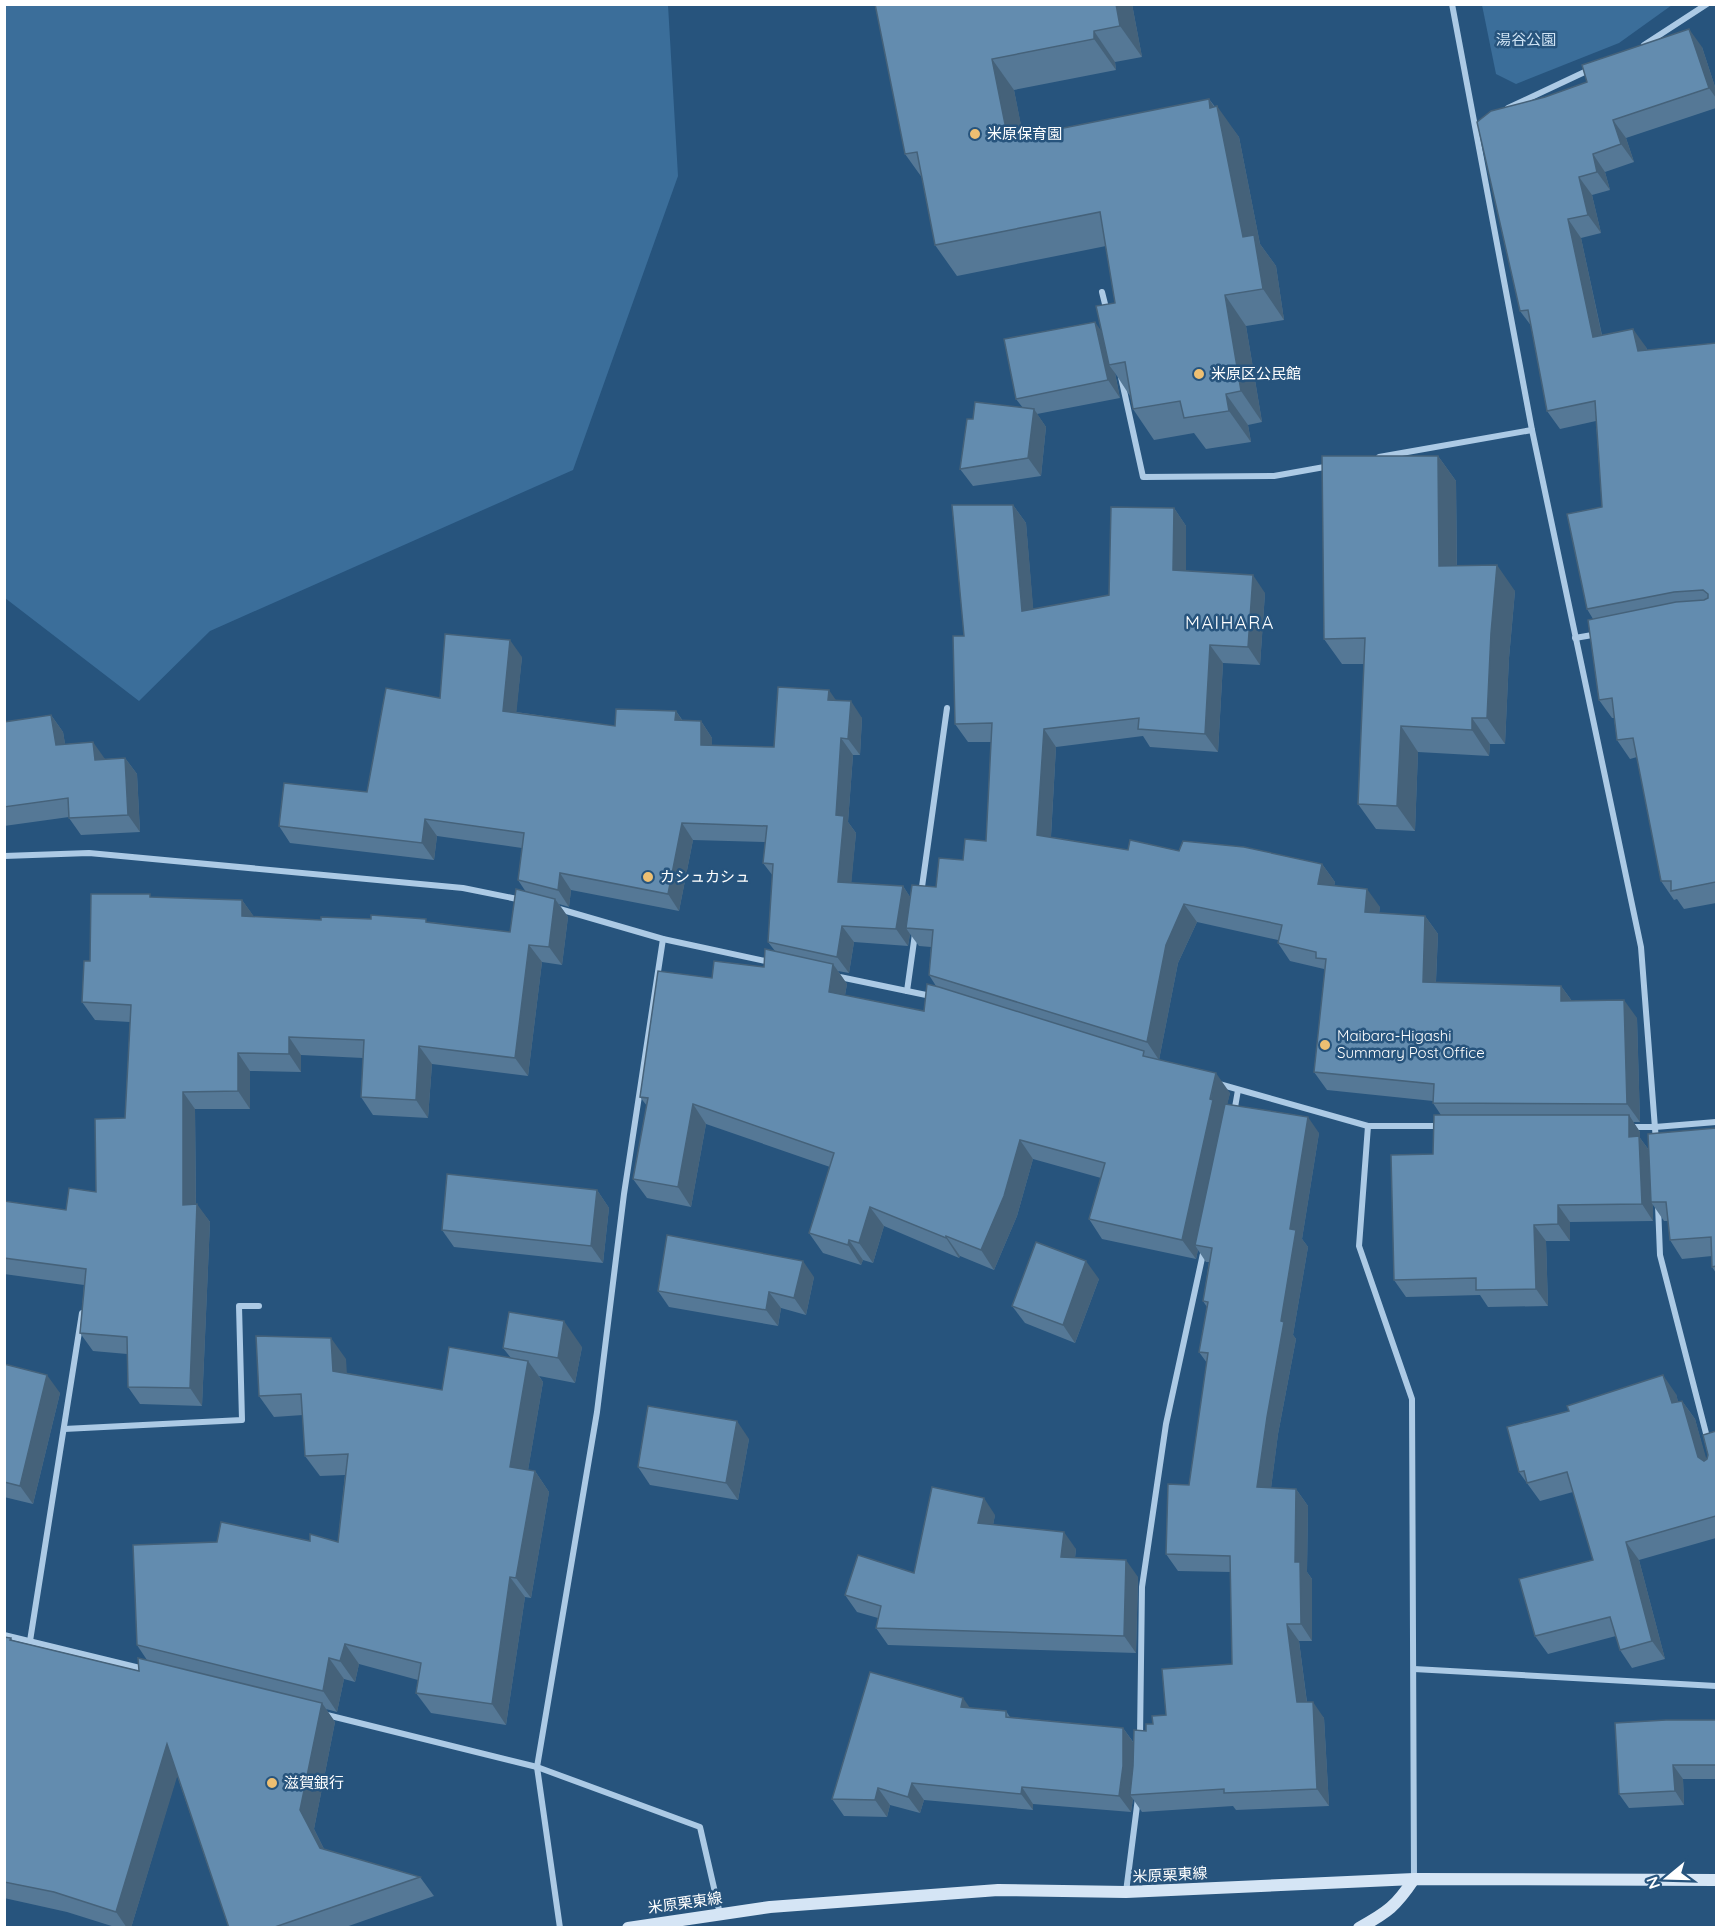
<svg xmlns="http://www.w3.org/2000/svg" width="1721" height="1932" font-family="Quicksand,'Noto Sans JP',sans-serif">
  <rect width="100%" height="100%" fill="#27547d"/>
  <g fill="#3b6e9a">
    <path d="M4 5H668L678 176 573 470 210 631 139 701 5 598Z"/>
    <path d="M1482 5V4L1672 5 1619 43 1516 84 1496 74Z"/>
  </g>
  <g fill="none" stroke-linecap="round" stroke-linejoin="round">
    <g stroke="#accae5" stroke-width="6">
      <path d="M1452 4 1532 430 1641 947 1656 1141"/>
      <path d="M1644 45 1707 4"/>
      <path d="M1508 108 1591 69"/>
      <path d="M1102 292 1107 312"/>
      <path d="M1121 377 1143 477 1274 476 1330 466"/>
      <path d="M1379 457 1532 430"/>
      <path d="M1575 638 1598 634"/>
      <path d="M4 856 89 853 463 888 522 900"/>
      <path d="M921 894 947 708"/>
      <path d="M556 908 663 939 770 962"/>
      <path d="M835 976 931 996"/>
      <path d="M907 991 915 934"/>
      <path d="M1219 1084 1368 1126H1440"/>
      <path d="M1234 1113 1238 1090"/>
      <path d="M1368 1126 1359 1246 1412 1399 1414 1879"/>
      <path d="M1630 1127H1655L1716 1122"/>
      <path d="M1658 1205 1660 1255 1708 1441"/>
      <path d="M64 1429 242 1420 239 1306H259"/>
      <path d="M4 1635 144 1669"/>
      <path d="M30 1641 82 1313"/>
      <path d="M1414 1669 1716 1686"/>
      <path d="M323 1714 537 1767 700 1827 720 1914"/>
      <path d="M1140 1737 1142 1587 1166 1424 1204 1249"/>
      <path d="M1126 1892 1138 1798"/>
      <path d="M560 1928 537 1767 597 1412 624 1194 663 939"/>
    </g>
    <g stroke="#d5e5f5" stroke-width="12">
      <path d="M628 1928 770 1907 998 1890 1126 1892 1414 1879 1716 1880"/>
      <path d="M1359 1928C1388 1912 1396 1906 1414 1879"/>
    </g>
  </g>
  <g fill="#557896" fill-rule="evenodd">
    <path d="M875 4H1132L1142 57 1115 62 1116 70 1014 90 1023 136 1209 99 1239 137 1260 244 1276 266 1284 320 1246 326 1262 422 1248 425 1251 442 1206 449 1194 433 1154 440 1133 409 1130 396 1115 373 1120 398 1037 414 1046 427 1041 476 973 486 960 469 973 419 1023 408 1016 399 1101 331 1115 303 1106 246 957 276 935 245 923 179 905 154Z"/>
    <path d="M1702 47 1716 90V108L1626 138 1634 162 1605 172 1610 190 1592 195 1601 233 1581 238 1602 335 1646 347 1647 350 1716 343V903L1684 909 1677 899 1674 900 1661 881 1637 757 1630 759 1617 740 1614 718H1612L1599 700 1593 619 1587 609 1602 507 1596 421 1560 429 1547 411 1532 327 1520 311 1545 97Z"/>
    <path d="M1438 456 1456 481 1457 566 1515 591 1509 658 1505 744H1490L1489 756 1418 752 1415 831 1376 829 1358 804 1364 664H1342L1324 639Z"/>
    <path d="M1013 505 1026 523 1033 609 1109 595 1174 508 1186 526V571L1265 593 1260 665 1223 663 1218 752 1150 747 1143 736 1056 747 1051 837 1128 850 1179 851 1322 864 1335 882 1334 886 1380 907 1379 913 1425 916 1438 934 1436 982 1561 986 1572 1001 1637 1018 1640 1122H1633L1640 1132V1138L1649 1150 1716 1128V1273L1712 1267V1256L1682 1259 1670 1240 1668 1221H1664L1653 1205V1221L1570 1222V1241H1546L1548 1306 1488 1307 1480 1295 1406 1297 1394 1280 1433 1154 1441 1115 1433 1103V1101L1327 1090 1314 1072 1325 971 1324 969 1290 961 1278 943V940L1197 922 1178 963 1159 1060 1230 1093 1227 1104 1319 1133 1302 1239 1308 1247 1293 1335 1296 1339 1278 1434 1271 1488 1296 1489 1308 1506 1307 1572 1312 1579V1641H1299L1307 1702 1324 1718 1329 1806 1236 1810 1233 1806 1142 1812 1133 1799 1131 1812 1033 1804V1810L924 1800 920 1813 890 1805 887 1817 844 1816 832 1799 970 1708 1006 1711 1010 1717 1123 1728 1134 1743 1153 1724 1166 1715 1232 1664 1231 1572 1178 1571 1166 1554 1189 1485 1207 1363 1199 1352 1207 1307 1203 1301 1209 1262H1206L1198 1250 1196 1259 1102 1239 1089 1219 1101 1178 1033 1159 1017 1216 994 1270 960 1256 959 1258 884 1226 873 1263 863 1260 861 1265 823 1253 809 1233 830 1167 706 1124 691 1207 647 1198 633 1179 647 1106 640 1097 712 978 764 967 775 951 768 942 773 876 763 863 766 842 693 840 679 911 571 890 569 907 559 904 568 917 562 965 542 962 528 1076 432 1064 428 1118 373 1115 361 1097 363 1058 301 1055V1072L250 1071V1109H195L196 1204 210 1222 202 1406 140 1404 128 1387 127 1354 93 1351 80 1333 84 1285 4 1274V1201L66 1210 96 1192 125 1118 130 1022 95 1020 82 1002 90 961 152 897 242 900 254 917 321 920 429 922 510 932 526 892 518 880 522 848 437 836 434 860 290 843 279 826 367 792 440 698 522 657 516 712 615 726 676 711 683 721H701L712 738V746L774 747 836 700 862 718 860 755H853L848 822 856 833 851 883 903 886 910 897 936 887 963 860 986 841 991 742H968L955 724 964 636ZM910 934 919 946 931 947 929 975 936 986 924 1011 845 995 847 984 838 971 849 973 854 942 908 946Z"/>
    <path d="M51 715 63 732 65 744 105 759 125 758 137 774 140 832 81 835 69 818V817L4 826V722Z"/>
    <path d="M597 1190 609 1208 603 1263 454 1247 442 1230Z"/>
    <path d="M814 1277 806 1315 781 1308 778 1326 669 1307 658 1291Z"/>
    <path d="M1099 1279 1075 1343 1025 1323 1012 1306Z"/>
    <path d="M582 1347 575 1383 539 1376 543 1382 528 1470 535 1471 549 1492 531 1598 525 1597 506 1725 431 1713 416 1693 418 1680 359 1664 355 1682 344 1679 337 1712 326 1709 335 1722 314 1829 324 1849 420 1877 434 1896 343 1928H229L177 1775 131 1928H118L67 1912 4 1898V1637L11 1638 13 1641 139 1671 147 1660 137 1645 310 1541 338 1542 345 1475 320 1476 305 1456 303 1415 274 1417 259 1396 346 1359V1373L442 1390 511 1358 503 1348Z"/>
    <path d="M4 1364 60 1393 33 1504 4 1497Z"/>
    <path d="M1676 1394 1678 1402 1682 1401 1695 1419 1706 1460 1716 1431V1538L1639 1560 1665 1659 1632 1668 1620 1650 1616 1636 1548 1654 1535 1636 1593 1560 1573 1492 1540 1501 1519 1472Z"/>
    <path d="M749 1439 738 1500 650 1485 638 1467Z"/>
    <path d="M995 1515 993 1525 1076 1549 1075 1558 1138 1577 1136 1653 888 1645 876 1628 878 1618 857 1612 845 1595 914 1573Z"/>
    <path d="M1716 1720V1779H1683L1684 1805 1629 1808 1619 1794Z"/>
  </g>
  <g fill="#45627a">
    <path d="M1116 4H1132L1142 57 1120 26Z"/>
    <path d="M1689 29 1702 47 1716 90V98L1709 88Z"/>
    <path d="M1094 31 1115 62 1116 70 1094 39Z"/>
    <path d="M992 59 1014 90 1030 170 1008 139Z"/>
    <path d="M1209 99 1218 113 1217 106 1239 137 1260 244 1276 266 1284 320 1263 289 1243 237 1210 108Z"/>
    <path d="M1613 120 1626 138 1634 162 1621 144Z"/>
    <path d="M1593 154 1605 172 1610 190 1597 172Z"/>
    <path d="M1579 177 1592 195 1601 233 1588 215Z"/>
    <path d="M1568 219 1581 238 1606 355 1593 337Z"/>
    <path d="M1225 295 1246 326 1262 422 1241 391Z"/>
    <path d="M1095 322 1107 339 1109 365 1115 373 1120 398 1108 380Z"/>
    <path d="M1633 329 1646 347 1651 369 1638 351Z"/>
    <path d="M1226 394 1248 425 1251 442 1229 411Z"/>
    <path d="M1034 409 1046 427 1041 476 1028 458Z"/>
    <path d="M1438 456 1456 481 1457 591 1439 566Z"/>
    <path d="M1013 505 1026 523 1035 629 1022 611Z"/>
    <path d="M1174 508 1186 526V588L1173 570Z"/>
    <path d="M1497 565 1515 591 1509 658 1505 744 1487 718 1491 633Z"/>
    <path d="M1253 575 1265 593 1260 665 1248 647Z"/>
    <path d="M510 640 522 657 515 727 503 711Z"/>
    <path d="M1210 645 1223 663 1218 752 1205 734Z"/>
    <path d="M829 690 840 706 828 700Z"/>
    <path d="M851 701 862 718 860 755 848 739Z"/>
    <path d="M676 711 687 728 675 720Z"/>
    <path d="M51 715 63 732 68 761 56 745Z"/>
    <path d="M1472 718 1490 744 1489 756 1472 730Z"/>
    <path d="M701 721 712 738V762L701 745Z"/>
    <path d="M1401 726 1418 752 1415 831 1397 806Z"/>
    <path d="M1044 729 1056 747 1050 853 1037 835Z"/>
    <path d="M841 738 853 755 848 822 856 833 850 898 838 882 836 815Z"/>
    <path d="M93 742 105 759 95 760Z"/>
    <path d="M125 758 137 774 140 832 128 815Z"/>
    <path d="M425 819 437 836 434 860 422 843Z"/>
    <path d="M682 823 693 840 679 911 668 894Z"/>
    <path d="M1322 864 1335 882 1330 902 1318 884Z"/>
    <path d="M560 873 571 890 569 907 558 890Z"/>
    <path d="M903 886 914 903 906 928 910 934 908 946 896 929Z"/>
    <path d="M1367 889 1380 907 1377 930 1365 912Z"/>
    <path d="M555 899 568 917 562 965 549 947Z"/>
    <path d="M242 900 255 918 242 916Z"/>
    <path d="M1184 904 1197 922 1178 963 1159 1060 1147 1042 1166 945Z"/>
    <path d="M1425 916 1438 934 1435 1000 1423 982Z"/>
    <path d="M842 926 854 942 849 973 837 957Z"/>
    <path d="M529 945 542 962 528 1076 515 1058Z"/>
    <path d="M833 964 847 984 842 1011 829 992Z"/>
    <path d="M1561 986 1574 1004 1561 1001Z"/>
    <path d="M1624 1000 1637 1018 1640 1122 1627 1104Z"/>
    <path d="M289 1037 301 1055V1072L289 1054Z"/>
    <path d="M419 1046 432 1064 428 1118 416 1100Z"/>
    <path d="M238 1053 250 1071V1109L238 1091Z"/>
    <path d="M1216 1073 1230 1093 1195 1245 1198 1250 1196 1259 1182 1240Z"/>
    <path d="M183 1092 195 1109 196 1223 183 1205Z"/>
    <path d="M693 1104 706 1124 691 1207 678 1187Z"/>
    <path d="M1629 1115 1640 1132V1138L1651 1153V1202L1653 1205V1221L1642 1204 1629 1137Z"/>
    <path d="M1308 1117 1319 1133 1302 1239 1308 1247 1293 1335 1296 1339 1278 1434 1269 1504 1257 1487 1281 1321 1290 1229Z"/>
    <path d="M1020 1140 1033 1159 1017 1216 994 1270 981 1250Z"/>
    <path d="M597 1190 609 1208 603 1263 591 1246Z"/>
    <path d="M197 1204 210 1222 202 1406 190 1388Z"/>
    <path d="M1558 1205 1570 1222V1241L1558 1224Z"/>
    <path d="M870 1207 884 1226 873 1263 859 1243Z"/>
    <path d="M1534 1225 1546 1241 1548 1306 1536 1289Z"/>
    <path d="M946 1236 960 1256 959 1258 946 1238Z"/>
    <path d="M849 1240 863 1260 861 1265 848 1245Z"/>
    <path d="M803 1261 814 1277 806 1315 794 1298Z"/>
    <path d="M1086 1261 1099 1279 1075 1343 1063 1325Z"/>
    <path d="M769 1292 781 1308 778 1326 766 1310Z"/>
    <path d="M564 1321 582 1347 575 1383 558 1358Z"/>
    <path d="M331 1338 346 1359 348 1392 333 1371Z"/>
    <path d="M528 1361 543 1382 525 1488 510 1467Z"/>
    <path d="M47 1375 60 1393 33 1504 20 1486Z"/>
    <path d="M1663 1375 1676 1394 1684 1422 1672 1403Z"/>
    <path d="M1682 1401 1695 1419 1711 1475 1698 1457Z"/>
    <path d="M737 1421 749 1439 738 1500 726 1483Z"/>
    <path d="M535 1471 549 1492 531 1598 516 1578Z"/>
    <path d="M1296 1489 1308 1506 1307 1572 1312 1579V1641L1301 1624 1295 1562Z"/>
    <path d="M984 1498 995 1515 990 1540 978 1523Z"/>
    <path d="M1064 1532 1076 1549 1073 1574 1061 1557Z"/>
    <path d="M1626 1542 1639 1560 1665 1659 1652 1641Z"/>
    <path d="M1126 1560 1138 1577 1136 1653 1124 1636Z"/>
    <path d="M510 1577 525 1597 506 1725 492 1704Z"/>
    <path d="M1287 1624 1299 1641 1309 1719 1297 1702Z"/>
    <path d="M345 1644 359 1664 355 1682 340 1661Z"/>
    <path d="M329 1658 344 1679 337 1712 323 1691Z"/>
    <path d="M963 1698 975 1715 961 1707Z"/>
    <path d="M1313 1702 1324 1718 1329 1806 1317 1789Z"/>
    <path d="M322 1703 335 1722 314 1829 333 1867 320 1848 300 1810Z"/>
    <path d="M1123 1728 1135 1745V1783L1130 1795 1133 1799 1131 1812 1119 1796Z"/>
    <path d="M167 1744 181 1764 131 1928H127L116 1912Z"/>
    <path d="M1673 1765 1683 1779 1684 1805 1675 1791Z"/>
    <path d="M912 1783 924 1800 920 1813 908 1797Z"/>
    <path d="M1022 1787 1033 1804V1810L1021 1794Z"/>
    <path d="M878 1788 890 1805 887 1817 875 1800Z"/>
  </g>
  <g fill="#638caf" stroke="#45627a" stroke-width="1.5">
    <path d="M875 4H1116L1120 26 1094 31V39L992 59 1008 139 1209 99 1210 108 1217 106 1243 237 1254 235 1263 289 1225 295 1241 391 1226 394 1229 411 1184 418 1180 401 1133 409 1125 362 1109 365 1096 306 1115 303 1100 212 935 245 917 152 905 154Z"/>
    <path d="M1689 29 1709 88 1613 120 1621 144 1593 154 1597 172 1579 177 1588 215 1568 219 1593 337 1633 329 1638 351 1716 343V882L1671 891V881H1661L1633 738 1617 740 1612 698 1599 700 1588 620 1676 602 1704 600 1708 598V594L1703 590 1674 592 1587 609 1567 514 1602 507 1595 401 1547 411 1528 310 1520 311 1477 122 1491 111 1545 97 1587 82 1582 65Z"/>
    <path d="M1095 322 1108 380 1016 399 1004 339Z"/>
    <path d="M975 402 1034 409 1028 458 960 469 967 419H973Z"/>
    <path d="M1322 456H1438L1439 566 1497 565 1491 633 1487 718H1472V730L1401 726 1397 806 1358 804 1365 638 1324 639Z"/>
    <path d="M952 505H1013L1022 611 1109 595 1111 507 1174 508 1173 570 1253 575 1248 647 1210 645 1205 734 1138 729 1139 718 1044 729 1037 835 1128 850 1130 840 1179 851 1183 841 1244 847 1322 864 1318 884 1367 889 1365 912 1425 916 1423 982 1561 986V1001L1624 1000 1627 1104 1433 1103 1434 1084 1314 1072 1326 959 1316 958V952L1278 943 1282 925 1184 904 1166 945 1147 1042 929 975 933 930 906 928 912 885 936 887 939 858 963 860 965 839 986 841 992 723 955 724 953 636H964Z"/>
    <path d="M445 634 510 640 503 711 615 726 616 709 676 711 675 720 701 721V745L774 747 778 687 829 690 828 700 851 701 848 739 841 738 836 815 844 816 838 882 903 886 896 929 842 926 837 957 768 942 773 864 763 863 767 826 682 823 668 894 560 873 558 890 518 880 524 833 425 819 422 843 279 826 284 783 367 792 386 688 440 698Z"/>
    <path d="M51 715 56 745 93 742 95 760 125 758 128 815 69 818 68 798 4 807V722Z"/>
    <path d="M516 889 555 899 549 947 529 945 515 1058 419 1046 416 1100 361 1097 364 1040 289 1037V1054L238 1053V1091L183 1092V1205L197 1204 190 1388 128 1387 127 1337 80 1333 86 1269 4 1258V1201L66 1210 69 1188 96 1192 95 1119 125 1118 131 1005 82 1002 84 961H90L91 894H150V897L242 900V916L321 920V917L371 919V915L426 919V922L510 932Z"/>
    <path d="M765 949 833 964 829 992 924 1011 927 984 939 987 1144 1051 1143 1056 1216 1073 1210 1099 1213 1100 1182 1240 1089 1219 1105 1163 1020 1140 1004 1196 981 1250 946 1236V1238L870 1207 859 1243 849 1240 848 1245 809 1233 834 1153 693 1104 678 1187 633 1179 648 1098 640 1097 658 971 712 978 714 961 764 967Z"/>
    <path d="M1225 1104 1308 1117 1290 1229 1296 1230 1281 1321 1284 1322 1267 1417 1257 1487 1296 1489 1295 1562H1300L1301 1624H1287L1297 1702H1313L1317 1789 1224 1793V1789L1130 1795 1133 1766 1134 1730 1146 1731V1724H1153L1152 1716 1166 1715 1162 1669 1232 1664 1230 1556 1166 1554 1168 1484 1189 1485 1208 1353 1199 1352 1208 1302 1203 1301 1212 1248 1195 1245Z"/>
    <path d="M1434 1115H1629V1137L1639 1136 1642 1204 1558 1205V1224L1534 1225 1536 1289 1476 1290V1278L1394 1280 1391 1155 1433 1154Z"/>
    <path d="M1716 1128V1266L1712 1267 1711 1237 1670 1240 1666 1202H1651L1648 1134Z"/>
    <path d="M447 1174 597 1190 591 1246 442 1230Z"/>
    <path d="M667 1235 803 1261 794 1298 769 1292 766 1310 658 1291Z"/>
    <path d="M1036 1242 1086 1261 1063 1325 1012 1306Z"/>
    <path d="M509 1312 564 1321 558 1358 503 1348Z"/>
    <path d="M256 1336 331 1338 333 1371 442 1390 449 1347 528 1361 510 1467 535 1471 516 1578 510 1577 492 1704 416 1693 421 1663 345 1644 340 1661 329 1658 323 1691 137 1645 133 1545 217 1542 221 1522 310 1541V1534L338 1542 348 1454 305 1456 301 1394 259 1396Z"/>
    <path d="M4 1364 47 1375 20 1486 4 1482Z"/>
    <path d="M1663 1375 1672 1403 1682 1401 1698 1457 1704 1461 1707 1459 1708 1455 1703 1435 1716 1431V1516L1626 1542 1652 1641 1620 1650 1610 1617 1535 1636 1519 1579 1593 1560 1567 1472 1527 1483 1524 1471 1519 1472 1507 1427 1569 1411 1567 1406Z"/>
    <path d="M648 1406 737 1421 726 1483 638 1467Z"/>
    <path d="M932 1487 984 1498 978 1523 1064 1532 1061 1557 1126 1560 1124 1636 876 1628 881 1606 845 1595 858 1555 914 1573Z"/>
    <path d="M4 1637 11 1638 10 1640 139 1671 138 1658 322 1703 300 1810 320 1848 420 1877 272 1928H229L167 1744 116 1912 54 1892 4 1882Z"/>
    <path d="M870 1672 963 1698 961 1707 1006 1711V1717L1123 1728V1766L1119 1796 1022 1787 1021 1794 912 1783 908 1797 878 1788 875 1800 832 1799Z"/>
    <path d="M1666 1720H1716V1765H1673L1675 1791 1619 1794 1615 1723Z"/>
  </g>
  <g fill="#edbf72" stroke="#27547d" stroke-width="2">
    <circle cx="975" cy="134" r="6"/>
    <circle cx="1199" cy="374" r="6"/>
    <circle cx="648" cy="877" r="6"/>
    <circle cx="1325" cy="1045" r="6"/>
    <circle cx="272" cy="1783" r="6"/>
  </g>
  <g text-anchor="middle" stroke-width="5" stroke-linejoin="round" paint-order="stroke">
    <g font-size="15" fill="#cfe3f4" stroke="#27547d">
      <text x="1526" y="45">湯谷公園</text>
    </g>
    <g font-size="15" fill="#fff" stroke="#27547d" text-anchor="start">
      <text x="987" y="139">米原保育園</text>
      <text x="1211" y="379">米原区公民館</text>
      <text x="660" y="882">カシュカシュ</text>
      <text x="1337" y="1041">Maibara-Higashi<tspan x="1337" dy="17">Summary Post Office</tspan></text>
      <text x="284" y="1788">滋賀銀行</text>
    </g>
    <g font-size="15" fill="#fff" stroke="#27547d">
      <text transform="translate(1170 1875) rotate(-3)" y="5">米原栗東線</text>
      <text transform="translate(685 1903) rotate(-8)" y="5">米原栗東線</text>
    </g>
    <g font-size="18" letter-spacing="1.5" fill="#fff" stroke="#27547d">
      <text x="1230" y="629">MAIHARA</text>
    </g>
  </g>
  <rect width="1721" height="1932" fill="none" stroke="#ffffff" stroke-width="12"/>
  <g transform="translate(1667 1878) rotate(251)" stroke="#27547d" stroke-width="4.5" paint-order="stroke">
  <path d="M0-4.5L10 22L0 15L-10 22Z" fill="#ffffff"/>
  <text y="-9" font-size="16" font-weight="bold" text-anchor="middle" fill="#ffffff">N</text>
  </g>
</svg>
